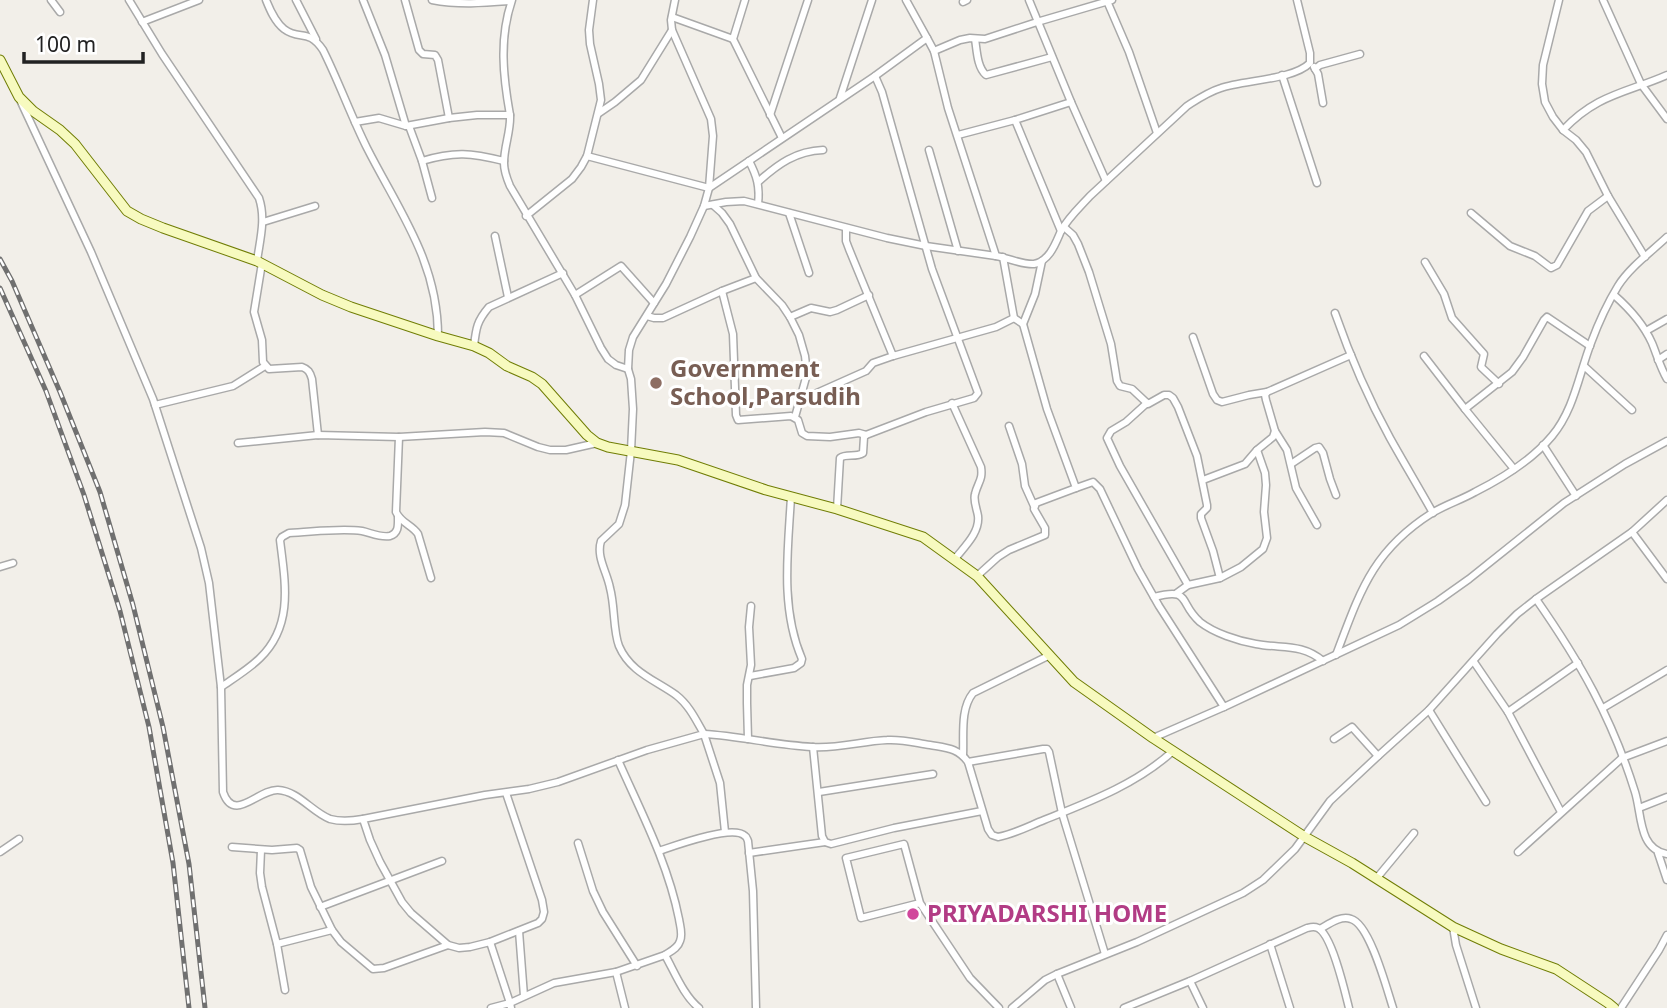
<svg xmlns="http://www.w3.org/2000/svg" width="1667" height="1008" font-family="'Noto Sans',sans-serif">
  <rect width="100%" height="100%" fill="#f2efe9"/>
  <g fill="none" stroke-linecap="round" stroke-linejoin="round">
    <g stroke="#a9a9a9" stroke-width="9">
      <g id="minor">
        <path d="M51 0 60 12"/>
        <path d="M129 0 162 54 259 198C266 219 260 239 257 261"/>
        <path d="M266 0C270 10 275 22 284 29 300 41 308 28 323 50 339 82 351 116 367 148 399 211 438 262 438 336"/>
        <path d="M296 0 316 39"/>
        <path d="M363 0 385 55 406 126"/>
        <path d="M405 0 419 50 423 54 435 55 438 60 449 118"/>
        <path d="M432 0C458 5 484 3 511 1"/>
        <path d="M675 0 671 20 672 30 711 119 713 136 709 188 704 206 690 237 666 284 633 337 629 350 628 369 631 379 633 409 631 451 625 505 619 524 601 541C596 557 607 572 610 588 615 606 613 631 619 646 630 672 655 680 676 695 689 705 696 720 704 734L647 750 558 782 529 789 485 795 363 819 370 840 380 862 402 902 411 913 448 945 459 948 470 947 490 942 510 1003 554 983 616 972 665 955C675 973 684 996 699 1008"/>
        <path d="M745 0 733 39 782 138"/>
        <path d="M906 0 927 38"/>
        <path d="M1029 0 1071 102 1106 181"/>
        <path d="M1559 0 1543 65 1542 84 1545 102 1553 117 1563 130 1576 140 1586 152 1608 196 1645 257"/>
        <path d="M1603 0 1641 84 1667 119"/>
        <path d="M1107 1 1129 52 1157 133"/>
        <path d="M963 2 967 0"/>
        <path d="M672 17 733 39"/>
        <path d="M142 22 199 0"/>
        <path d="M975 39C977 51 977 67 986 75L1052 57"/>
        <path d="M934 51 960 40 970 38 985 39 1037 22 1112 0"/>
        <path d="M1314 67 1318 74 1323 103"/>
        <path d="M1315 69 1320 65 1360 54"/>
        <path d="M1282 75 1317 183"/>
        <path d="M840 98 872 0"/>
        <path d="M21 102 91 252 153 399 201 548 209 583 221 687 223 792C234 824 258 789 278 790 298 791 312 812 330 819 341 822 352 821 363 819"/>
        <path d="M599 113 615 102 641 80 672 30"/>
        <path d="M510 115C503 76 499 38 512 0"/>
        <path d="M770 115 808 0"/>
        <path d="M355 122 379 118 406 126 449 118 477 115H510C511 131 504 146 504 163 504 171 507 179 510 186L575 295 601 348 608 359 616 365 628 369"/>
        <path d="M409 126 422 161 432 198"/>
        <path d="M1563 130C1597 94 1626 93 1667 75"/>
        <path d="M958 135 1015 120"/>
        <path d="M929 150 958 251"/>
        <path d="M587 156 709 188 875 76 927 38 934 51 948 108 996 256C1008 258 1023 265 1034 264 1050 261 1056 242 1061 231 1068 218 1080 207 1090 196L1187 106C1198 99 1208 92 1221 88 1244 80 1293 80 1310 63V53L1297 0"/>
        <path d="M422 161C455 151 471 153 504 161"/>
        <path d="M749 161C757 176 760 187 758 204"/>
        <path d="M758 182C778 164 796 151 823 150"/>
        <path d="M713 205 722 213 730 224 756 278 782 305 790 317 799 335 805 356 807 374 795 417"/>
        <path d="M704 206 726 202 744 201 887 238 926 246 996 256"/>
        <path d="M789 213 809 273"/>
        <path d="M1471 213 1510 246 1535 256 1551 268 1557 265 1588 211 1608 196"/>
        <path d="M526 216 572 179 581 167 587 156 601 100 599 84 590 44 589 30 593 0"/>
        <path d="M263 222 315 206"/>
        <path d="M1064 227 1073 235 1078 244 1089 272 1111 344 1117 381 1120 386 1132 389 1148 404 1164 395H1169L1173 398 1178 407 1197 456 1207 505V508L1201 514V518L1213 551 1220 578"/>
        <path d="M846 228V241L849 249 893 356 996 327 1014 318"/>
        <path d="M1061 231 1015 120 1071 102"/>
        <path d="M495 236 508 297"/>
        <path d="M1425 262 1444 294 1452 318 1484 354 1481 367 1499 384"/>
        <path d="M262 263 254 312 262 340 263 362 269 369 302 367C308 369 310 372 312 379L318 435"/>
        <path d="M722 291 733 334 736 415 738 420 791 416 798 420 802 433 807 436 830 437 859 433 866 435"/>
        <path d="M575 295 621 266 654 303"/>
        <path d="M1614 295C1630 309 1643 323 1652 343 1657 355 1660 367 1667 379"/>
        <path d="M1335 313C1350 356 1368 398 1390 438 1404 463 1419 488 1433 513"/>
        <path d="M647 316 654 318H663L722 291 756 278"/>
        <path d="M790 317 811 308 830 312 837 310 869 295"/>
        <path d="M1023 324 1035 294 1042 261"/>
        <path d="M1646 331 1667 319"/>
        <path d="M1193 337 1213 394 1217 400 1222 402 1249 395 1267 392"/>
        <path d="M474 346C476 328 477 321 489 307L563 273"/>
        <path d="M1424 356 1465 409 1514 469"/>
        <path d="M1658 360 1667 354"/>
        <path d="M1584 366 1632 410"/>
        <path d="M801 400 866 371 873 363 893 356"/>
        <path d="M952 403 981 467C983 480 978 482 975 494 973 501 977 509 978 516 980 533 964 547 954 560"/>
        <path d="M1147 403 1126 422 1111 431 1107 438 1120 466 1188 585"/>
        <path d="M155 405 233 386 265 366"/>
        <path d="M1465 409 1512 372 1523 357 1544 320 1547 317 1590 346"/>
        <path d="M1009 426 1022 464 1025 486 1034 506"/>
        <path d="M1275 431 1287 450 1296 488 1317 525"/>
        <path d="M399 437 396 512C401 523 412 525 418 534L431 578"/>
        <path d="M238 443 318 435 399 437 485 432 504 433 538 447 550 450H566L597 443"/>
        <path d="M1543 445 1576 496"/>
        <path d="M1291 464 1315 448 1319 447 1323 453 1330 479 1336 495"/>
        <path d="M1203 480 1245 464 1257 450 1273 437 1275 431 1273 424 1266 400 1265 395 1267 392 1351 355"/>
        <path d="M1076 488 1093 482 1100 489 1138 569 1159 606 1224 707"/>
        <path d="M837 509 840 458C846 453 856 458 863 453L864 437 866 435 926 412 974 398 978 393 932 269 882 92 875 76"/>
        <path d="M1632 532 1667 579"/>
        <path d="M0 567 13 563"/>
        <path d="M977 576 998 557 1009 550 1045 535V528L1034 509 1036 503 1076 488 1047 409 1023 324 1014 318 1003 257"/>
        <path d="M1177 593 1188 585 1220 578 1241 567 1263 549 1267 538 1264 512 1266 485 1265 473 1257 450"/>
        <path d="M1154 597C1192 587 1178 603 1200 622 1214 633 1238 641 1256 644 1282 649 1301 643 1323 661"/>
        <path d="M1536 599C1580 662 1612 718 1635 792 1642 814 1638 849 1667 854"/>
        <path d="M1336 655C1360 592 1372 551 1432 513 1445 505 1461 500 1475 492 1503 478 1532 460 1552 436 1574 410 1579 374 1591 343 1598 324 1607 304 1618 286 1630 267 1651 252 1667 237"/>
        <path d="M1474 662 1508 712 1561 812"/>
        <path d="M750 676 794 668 801 663 802 659C780 608 788 550 791 497"/>
        <path d="M221 687C234 678 249 669 260 658 294 625 285 582 280 540L282 537 289 533C313 532 339 528 362 531 371 533 381 538 390 536 399 533 398 525 398 517"/>
        <path d="M1603 708 1667 670"/>
        <path d="M1429 710 1486 802"/>
        <path d="M1508 712 1578 663"/>
        <path d="M1153 738 1224 707 1399 625 1438 601 1469 579 1564 503 1625 464 1667 441"/>
        <path d="M748 739 747 703V685L751 665 749 627 751 606"/>
        <path d="M1334 739 1352 727 1378 756"/>
        <path d="M813 747 822 836 825 842 831 844 894 828 982 811"/>
        <path d="M963 755C964 735 960 709 973 693L1050 655"/>
        <path d="M618 760C641 812 668 863 679 919 680 926 683 934 680 941 678 948 671 951 665 955"/>
        <path d="M968 762 1043 749H1047L1049 752 1062 813 1105 954"/>
        <path d="M819 792 933 774"/>
        <path d="M1639 808 1667 797"/>
        <path d="M725 832 720 783 704 734C740 736 775 745 812 747 837 749 862 741 887 740 903 739 916 743 930 745 947 748 958 748 968 762L988 829 992 835 998 837C1014 834 1029 826 1044 820 1089 802 1137 784 1173 751"/>
        <path d="M578 843 593 891 603 912 637 966"/>
        <path d="M232 847 272 850 297 848 300 850 311 887 332 930 341 942 373 969 384 968 448 945"/>
        <path d="M261 850 260 873 262 887 277 944 285 990"/>
        <path d="M659 851C674 846 733 824 745 836 747 837 747 839 748 841L753 891 756 1008"/>
        <path d="M0 852 19 839"/>
        <path d="M1518 852 1622 758 1667 741"/>
        <path d="M749 853 825 842"/>
        <path d="M1658 853 1667 880"/>
        <path d="M1376 879 1414 833"/>
        <path d="M920 903 861 918 846 858 904 844 920 903 970 978 999 1008"/>
        <path d="M320 907 442 861"/>
        <path d="M1453 927 1456 945 1476 1008"/>
        <path d="M1320 929C1329 924 1341 915 1351 919 1370 924 1387 990 1393 1008"/>
        <path d="M519 931 524 996"/>
        <path d="M490 942 538 923 542 919 544 912 542 900 506 793"/>
        <path d="M277 944 332 930"/>
        <path d="M1270 944 1290 1008"/>
        <path d="M616 972 625 1008"/>
        <path d="M1057 974 1071 1008"/>
        <path d="M1190 981 1203 1008"/>
        <path d="M491 1008 510 1003 511 1008"/>
        <path d="M1012 1008 1045 980 1057 974 1137 942 1243 893 1263 880 1295 849 1330 801 1378 756 1429 710 1497 634 1517 614 1536 599 1632 532 1667 500"/>
        <path d="M1124 1008 1190 981 1307 928C1311 927 1314 926 1318 928 1332 935 1345 992 1349 1008"/>
        <path d="M1621 1008 1659 950 1667 935"/>
      </g>
    </g>
    <g stroke="#707d05" stroke-width="11">
      <path id="secondary" d="M0 60 19 97 33 111 60 130 75 144 127 211 141 219 163 228 257 261 322 295 351 307 438 336 474 346 489 353 507 366 532 377 542 384 587 435 597 443 608 447 678 460 766 490 837 509 923 537 977 576 1074 682 1153 738 1305 837 1352 863 1453 927 1501 949 1556 969 1608 1003 1614 1008"/>
    </g>
    <use href="#minor" stroke="#fff" stroke-width="6"/>
    <use href="#secondary" stroke="#f7fabf" stroke-width="9"/>
    <g stroke="#707070" stroke-width="5">
      <g id="rail">
        <path d="M0 259 12 281 60 392 100 492 133 605 163 727 189 864 205 1008"/>
        <path d="M0 288 46 391 84 495 120 611 149 727 173 863 189 1008"/>
      </g>
    </g>
    <use href="#rail" stroke="#fff" stroke-width="2.5" stroke-dasharray="8" stroke-linecap="butt"/>
  </g>
  <circle fill="#8d6e63" stroke="#fff" stroke-width="2.5" cx="656" cy="383" r="7"/>
  <circle fill="#d1479c" stroke="#fff" stroke-width="2.5" cx="913" cy="914" r="7"/>
  <g text-anchor="middle" stroke-width="6" stroke-linejoin="round" paint-order="stroke">
    <g font-size="24" font-weight="bold" fill="#785e54" stroke="#fff" text-anchor="start">
      <text x="670" y="377">Government<tspan x="670" dy="28">School,Parsudih</tspan></text>
    </g>
    <g font-size="24" font-weight="bold" fill="#b23c85" stroke="#fff" text-anchor="start">
      <text x="927" y="922">PRIYADARSHI HOME</text>
    </g>
  </g>
  <path d="M24 52v10h119v-10" fill="none" stroke="#222222" stroke-width="3.5"/>
  <text x="35" y="52" font-size="21" fill="#222222" stroke="#ffffff" stroke-width="5" paint-order="stroke">100 m</text>
</svg>
